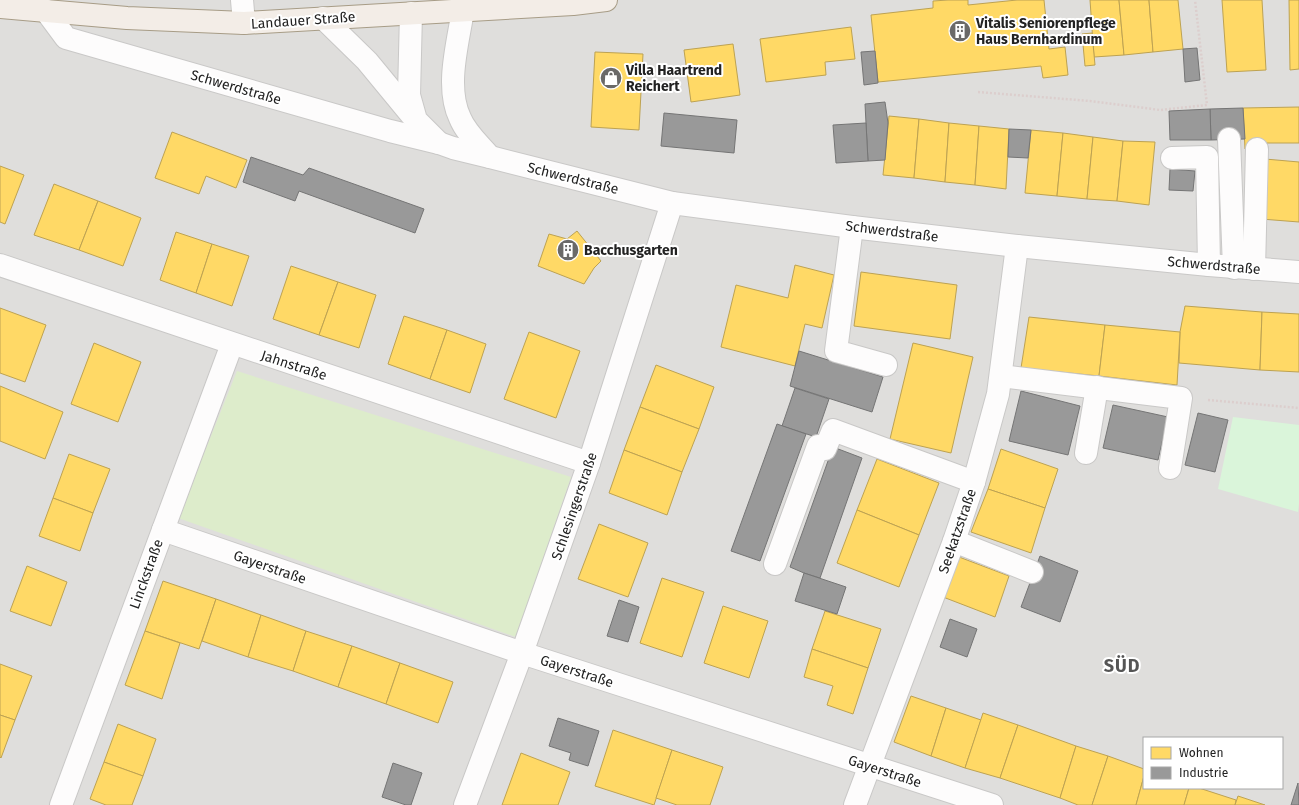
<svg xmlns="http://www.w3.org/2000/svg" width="1299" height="805" font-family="'Fira Sans',sans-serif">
  <rect width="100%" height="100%" fill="#f0eeeb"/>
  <path fill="#dfdedc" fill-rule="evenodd" d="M0 0H1299V805H0ZM1144 738H1282V788H1144Z"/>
  <path fill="#ddeccb" d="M237 371 571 477 516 637 178 518Z"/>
  <path fill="#daf5da" d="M1233 417 1299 425V504L1298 512 1218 489Z"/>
  <g fill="#ffd966" stroke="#bda252">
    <path d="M948 0H968V5L1017 0H1044L1049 49 1065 47 1068 75 1043 78 1041 66 878 82 871 15 933 8V1Z"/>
    <path d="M1090 0H1119L1124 55 1094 57Z"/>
    <path d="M1119 0H1149L1153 52 1124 55Z"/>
    <path d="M1149 0H1178L1183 49 1153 52Z"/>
    <path d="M1222 0H1262L1266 70 1227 72Z"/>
    <path d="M1289 0H1299V69L1290 70Z"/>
    <path d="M851 27 855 59 825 62 826 75 766 82 760 39Z"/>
    <path d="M1092 33 1095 65 1085 66 1082 34Z"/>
    <path d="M733 44 740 95 691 102 684 50Z"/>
    <path d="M595 52 643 54 639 130 591 127Z"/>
    <path d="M1299 107V143H1267L1268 149H1245L1243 108Z"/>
    <path d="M889 116 919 119 914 178 883 175Z"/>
    <path d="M919 119 949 123 945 182 914 178Z"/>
    <path d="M949 123 979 126 975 185 945 182Z"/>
    <path d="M979 126 1009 129 1006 189 975 185Z"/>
    <path d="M1031 130 1063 133 1057 196 1025 193Z"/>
    <path d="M172 132 247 160 236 188 206 176 199 194 155 178Z"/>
    <path d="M1063 133 1093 137 1087 199 1057 196Z"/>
    <path d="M1093 137 1123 141 1117 201 1087 199Z"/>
    <path d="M1123 141 1155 142 1149 205 1117 201Z"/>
    <path d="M1265 159 1299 162V222L1261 219Z"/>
    <path d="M0 166 24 175 5 224 0 222Z"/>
    <path d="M54 184 98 201 79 250 34 235Z"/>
    <path d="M98 201 141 218 123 266 79 250Z"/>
    <path d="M577 231 601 261 594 268 584 284 538 266 549 234 567 239Z"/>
    <path d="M176 232 212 244 196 293 160 280Z"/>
    <path d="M212 244 249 256 232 306 196 293Z"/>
    <path d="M795 265 834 275 822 328 805 324 795 366 721 347 736 285 788 298Z"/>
    <path d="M291 266 338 282 319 335 273 319Z"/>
    <path d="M861 272 957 285 950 339 854 326Z"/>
    <path d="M338 282 376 295 359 348 319 335Z"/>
    <path d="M1185 306 1262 312 1260 370 1179 363 1180 332Z"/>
    <path d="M0 308 46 325 25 382 0 373Z"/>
    <path d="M1262 312 1299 314V372L1260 370Z"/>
    <path d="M404 316 447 330 430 379 388 364Z"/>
    <path d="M1029 317 1105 325 1099 376 1021 368Z"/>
    <path d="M1105 325 1180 332 1177 385 1099 376Z"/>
    <path d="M447 330 486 344 470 393 430 379Z"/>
    <path d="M529 332 580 351 556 418 504 399Z"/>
    <path d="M94 343 141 362 118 422 71 404Z"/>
    <path d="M913 343 973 357 951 453 890 439Z"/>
    <path d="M656 365 714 387 699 429 640 407Z"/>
    <path d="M0 386 63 412 45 459 0 441Z"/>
    <path d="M640 407 699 429 682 472 624 450Z"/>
    <path d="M1001 449 1058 469 1045 508 988 489Z"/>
    <path d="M624 450 682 472 667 515 609 493Z"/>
    <path d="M69 454 110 469 93 513 53 498Z"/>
    <path d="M877 459 939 483 919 535 857 510Z"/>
    <path d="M988 489 1045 508 1031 553 971 532Z"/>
    <path d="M53 498 93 513 80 551 39 536Z"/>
    <path d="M857 510 919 535 899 587 837 563Z"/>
    <path d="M599 524 648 543 628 597 578 579Z"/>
    <path d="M959 557 1009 576 995 617 943 597Z"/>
    <path d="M27 566 67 582 51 626 10 611Z"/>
    <path d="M662 578 704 592 682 657 640 643Z"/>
    <path d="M163 581 216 599 199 649 145 631Z"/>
    <path d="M216 599 261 615 248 657 202 641Z"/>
    <path d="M723 606 768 621 749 678 704 663Z"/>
    <path d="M825 611 881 629 868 668 812 649Z"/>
    <path d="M261 615 306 631 293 671 248 657Z"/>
    <path d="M145 631 180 643 162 699 125 685Z"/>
    <path d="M306 631 352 646 338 687 293 671Z"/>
    <path d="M352 646 400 663 386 704 338 687Z"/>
    <path d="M812 649 868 668 853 714 827 705 833 686 804 677Z"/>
    <path d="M400 663 453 682 438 723 386 704Z"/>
    <path d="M0 664 32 676 15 720 0 715Z"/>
    <path d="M911 696 946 708 931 756 894 742Z"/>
    <path d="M946 708 981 720 965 768 931 756Z"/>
    <path d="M983 713 1018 725 1000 778 965 768Z"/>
    <path d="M0 715 15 720 1 758 0 757Z"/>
    <path d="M118 724 156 739 143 776 104 762Z"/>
    <path d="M1018 725 1076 746 1060 798 1000 778Z"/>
    <path d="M613 730 672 750 654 805 595 786Z"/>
    <path d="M1076 746 1108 756 1092 805H1078L1060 798Z"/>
    <path d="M672 750 723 767 710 805H677L656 798Z"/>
    <path d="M521 753 570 772 558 805H502Z"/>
    <path d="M1108 756 1144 769V776L1136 805H1092Z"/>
    <path d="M104 762 143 776 132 805H106L90 799Z"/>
    <path d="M1144 776V788H1189L1184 805H1136Z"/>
    <path d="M1189 788H1199L1236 800 1235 805H1184Z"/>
    <path d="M1238 796 1265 805H1235Z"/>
  </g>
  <g fill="#999" stroke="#757575">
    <path d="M1197 48 1200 80 1185 82 1183 49Z"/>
    <path d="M875 51 878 83 864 85 861 52Z"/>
    <path d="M885 102 888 123 885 160 868 161 865 104Z"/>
    <path d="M1243 108 1245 139 1211 140 1210 109Z"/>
    <path d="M1210 109 1211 140H1170L1169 111Z"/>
    <path d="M664 113 737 120 734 153 661 146Z"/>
    <path d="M866 123 868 161 836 163 833 125Z"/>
    <path d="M1009 129 1031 130 1028 158 1008 157Z"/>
    <path d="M251 157 303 175 309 168 424 209 415 233 299 191 295 201 243 182Z"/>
    <path d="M1170 169 1195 171 1193 191 1169 190Z"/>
    <path d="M799 351 883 377 872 412 790 386Z"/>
    <path d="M795 388 829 399 816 437 782 426Z"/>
    <path d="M1021 391 1080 406 1068 455 1009 441Z"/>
    <path d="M1113 405 1168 417 1158 460 1103 448Z"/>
    <path d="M1198 413 1228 420 1215 472 1185 465Z"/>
    <path d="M777 424 806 434 760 561 731 551Z"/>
    <path d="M833 447 862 458 820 578 804 573 790 567Z"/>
    <path d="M1040 556 1078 571 1060 622 1021 607Z"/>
    <path d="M804 573 846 587 837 614 795 601Z"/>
    <path d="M619 600 639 607 628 642 607 636Z"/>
    <path d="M950 619 977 629 967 657 940 647Z"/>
    <path d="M558 718 599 731 588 766 569 760 571 753 549 746Z"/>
    <path d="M393 763 422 773 411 805H406L382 797Z"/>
    <path d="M1298 783 1299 805H1291Z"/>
  </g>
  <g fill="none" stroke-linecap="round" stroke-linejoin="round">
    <g stroke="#c9c8c7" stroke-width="24">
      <g id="minor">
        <path d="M242 0 244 23"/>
        <path d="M463 10C458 43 445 87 460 118 466 133 480 145 490 157"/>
        <path d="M46 11 66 38 390 131 439 143 453 148 490 157 672 203 852 227 1017 246 1209 265 1299 272"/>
        <path d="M411 13 409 95 416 120 439 143"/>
        <path d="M323 18 367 61 414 118"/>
        <path d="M1229 139 1234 268"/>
        <path d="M1172 158 1207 157 1209 265"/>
        <path d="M852 227 836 351 886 365"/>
        <path d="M0 265 589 463"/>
        <path d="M1254 269 1257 149"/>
        <path d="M1001 376 1181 398 1170 468"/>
        <path d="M1086 453 1097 387"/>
        <path d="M163 530 522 653 992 805"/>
        <path d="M954 541 1032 572"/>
        <path d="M775 564 818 446 825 449 833 430 974 482"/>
        <path d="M61 805 232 344"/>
        <path d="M465 805 522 653 589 463 672 203"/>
        <path d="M855 805 954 541 974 482 998 394 1017 246"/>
      </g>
    </g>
    <g stroke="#a79c86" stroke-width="24">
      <path id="major" d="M0 7 127 18 244 23 573 4 606 0"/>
    </g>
    <g stroke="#dccecd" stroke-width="2.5" stroke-dasharray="2 2" stroke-linecap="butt">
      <path d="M978 92 1090 101 1160 110 1207 105 1195 0"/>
      <path d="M1208 400 1299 408"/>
    </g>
    <use href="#minor" stroke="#fdfcfc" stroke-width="22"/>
    <use href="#major" stroke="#f3ede7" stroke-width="22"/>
  </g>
  <defs>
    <g id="building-disc" transform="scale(1.15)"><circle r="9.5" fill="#6a6968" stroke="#fff"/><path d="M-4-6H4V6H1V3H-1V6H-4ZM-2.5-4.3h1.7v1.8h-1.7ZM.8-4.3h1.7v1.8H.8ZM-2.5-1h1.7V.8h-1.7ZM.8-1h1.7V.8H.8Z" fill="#fff"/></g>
    <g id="shop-disc" transform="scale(1.15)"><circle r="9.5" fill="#6a6968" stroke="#fff"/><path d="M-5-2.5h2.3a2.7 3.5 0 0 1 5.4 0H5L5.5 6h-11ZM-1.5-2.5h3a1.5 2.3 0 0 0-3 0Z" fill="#fff"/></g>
  </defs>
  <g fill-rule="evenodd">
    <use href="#building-disc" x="960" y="31"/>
    <use href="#shop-disc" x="611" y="78"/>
    <use href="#building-disc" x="568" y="250"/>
  </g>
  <g text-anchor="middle" stroke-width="4" stroke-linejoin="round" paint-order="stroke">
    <g font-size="14" fill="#222" stroke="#fff">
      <text transform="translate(303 20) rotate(-4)" y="5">Landauer Straße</text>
      <text transform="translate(236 87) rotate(16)" y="5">Schwerdstraße</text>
      <text transform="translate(573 178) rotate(14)" y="5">Schwerdstraße</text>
      <text transform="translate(892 231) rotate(7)" y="5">Schwerdstraße</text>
      <text transform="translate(1214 265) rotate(5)" y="5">Schwerdstraße</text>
      <text transform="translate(294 365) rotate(18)" y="5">Jahnstraße</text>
      <text transform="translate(574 506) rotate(-71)" y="5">Schlesingerstraße</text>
      <text transform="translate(957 531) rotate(-71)" y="5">Seekatzstraße</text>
      <text transform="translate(270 567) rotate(19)" y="5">Gayerstraße</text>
      <text transform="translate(146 574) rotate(-70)" y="5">Linckstraße</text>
      <text transform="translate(577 671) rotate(18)" y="5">Gayerstraße</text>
      <text transform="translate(885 771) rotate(18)" y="5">Gayerstraße</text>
    </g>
    <g font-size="14" font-weight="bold" fill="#222" stroke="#fff" text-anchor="start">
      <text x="976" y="28">Vitalis Seniorenpflege<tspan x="976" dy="16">Haus Bernhardinum</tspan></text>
      <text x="626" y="75">Villa Haartrend<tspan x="626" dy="16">Reichert</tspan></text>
      <text x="584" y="255">Bacchusgarten</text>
    </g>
    <g font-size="18" font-weight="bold" letter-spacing="1" fill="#555" stroke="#fff">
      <text x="1122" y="672">SÜD</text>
    </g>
  </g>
  <rect x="1143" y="737" width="140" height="52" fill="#ffffff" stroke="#a7a7a7"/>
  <rect x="1151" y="747" width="20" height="12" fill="#ffd966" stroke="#a7a7a7"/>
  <text x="1179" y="757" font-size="12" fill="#222222">Wohnen</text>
  <rect x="1151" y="767" width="20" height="12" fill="#999999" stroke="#a7a7a7"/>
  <text x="1179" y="777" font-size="12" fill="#222222">Industrie</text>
</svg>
